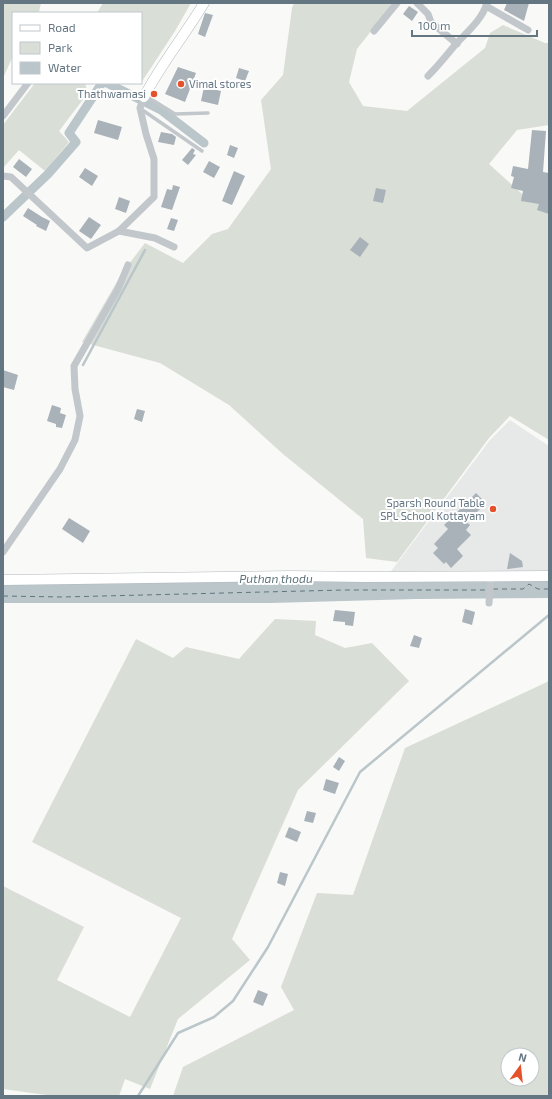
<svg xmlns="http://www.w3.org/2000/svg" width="552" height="1099" font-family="'Exo 2',sans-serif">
  <rect width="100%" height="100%" fill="#f9f9f7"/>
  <path fill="#e7e8e8" d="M510 420 549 446V572L389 574 490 440Z"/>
  <g fill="#d9ded6" fill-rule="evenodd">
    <path d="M3 3H41L39 12 37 13H13V56L3 78Z"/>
    <path d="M103 3H191L175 31 141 83V13H97Z"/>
    <path d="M294 3H393L357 49 349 82 363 106 407 111 485 48 490 33 503 25 545 43H549V125L517 130 489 164 530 201 549 203V440L510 416 489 438 397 562 366 558 363 519 283 454 229 405 160 363 82 342 122 273 145 243 183 263 212 234 228 229 271 169 261 100 283 75 292 8Z"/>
    <path d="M35 83H85L88 93 59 131 69 142 45 171 19 150 3 168V125Z"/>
    <path d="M275 619 316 621 315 635 345 648 372 643 409 681 298 790 232 939 250 960 178 1019 150 1089 125 1079 119 1096H53L3 1089V886L84 927 57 980 130 1017 181 918 32 842 136 639 173 658 186 647 239 659Z"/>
    <path d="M549 680V1096H173L183 1067 294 1010 281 987 317 893 353 895 405 748 547 682ZM508 1055H532V1079H508Z"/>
  </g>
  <path fill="#bac6ca" d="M372 580H549V598L416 599 271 603H3V583Z"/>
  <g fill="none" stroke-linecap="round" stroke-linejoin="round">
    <g stroke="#bac6ca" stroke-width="2.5">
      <path d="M83 365 145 250"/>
      <path d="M138 1096 178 1033 214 1017 233 1001 268 947 360 772 549 615"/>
    </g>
    <g stroke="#bac6ca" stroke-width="9">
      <path d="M107 83 161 110 204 143"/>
      <path d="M3 217 48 174 76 142 69 133 102 83"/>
    </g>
    <g stroke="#5f757c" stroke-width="1" stroke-dasharray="5 4" stroke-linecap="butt">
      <path d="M493 589H523L529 584 538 589H549"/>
      <path d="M3 596 63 597 344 590H487"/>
    </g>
  </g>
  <g fill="#a9b2b8">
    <path d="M507 3H529L524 21 504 10Z"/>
    <path d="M409 6 418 12 412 21 403 14Z"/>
    <path d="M205 13 213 15 205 37 198 34Z"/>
    <path d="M178 67 196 73 185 102 165 94Z"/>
    <path d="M239 68 249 71 245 81 236 78Z"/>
    <path d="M204 87 221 91 218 105 201 101Z"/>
    <path d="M98 120 122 127 118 140 94 133Z"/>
    <path d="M532 130 546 131 543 172 549 173V214L537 210 539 204 521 201 523 191 511 188 514 177 511 176 513 166 528 169Z"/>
    <path d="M161 132 172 134 176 137 174 145 158 142Z"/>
    <path d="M230 145 238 148 234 158 227 155Z"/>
    <path d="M192 148 195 150 193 154 196 155 188 165 182 160Z"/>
    <path d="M19 159 32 169 26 177 13 167Z"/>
    <path d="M209 161 220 167 214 178 203 172Z"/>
    <path d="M85 168 98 176 92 186 79 177Z"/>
    <path d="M234 171 245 176 232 205 222 201Z"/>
    <path d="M173 185 180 187 172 210 161 207 167 189 172 190Z"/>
    <path d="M376 188 386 190 383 203 373 201Z"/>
    <path d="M119 197 130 201 126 213 115 209Z"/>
    <path d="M28 208 42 217 50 221 46 231 36 226 37 225 23 216Z"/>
    <path d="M89 217 101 225 91 239 79 231Z"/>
    <path d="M171 218 178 220 174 231 167 229Z"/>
    <path d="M360 237 369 244 360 257 350 250Z"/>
    <path d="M3 370 18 375 14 390 3 387Z"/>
    <path d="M52 405 61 408 60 413 66 415 62 428 56 427V424L47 421Z"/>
    <path d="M137 409 145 411 142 422 134 419Z"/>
    <path d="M476 493 486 503 467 522 470 525 466 530 471 535 457 549 463 556 451 568 446 562 444 564 433 553 438 548 434 544 448 529 444 525Z"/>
    <path d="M69 518 90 531 83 543 62 529Z"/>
    <path d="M510 553 522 561 523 567 507 569Z"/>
    <path d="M465 609 475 612 472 625 462 622Z"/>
    <path d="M335 610 355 612 353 626 345 625V622L333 621Z"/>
    <path d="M414 635 422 638 419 648 410 646Z"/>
    <path d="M339 757 345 761 339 771 333 767Z"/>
    <path d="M326 779 339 783 335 794 323 790Z"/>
    <path d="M307 811 316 813 313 823 304 821Z"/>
    <path d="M289 827 301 832 297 842 285 837Z"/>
    <path d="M280 872 288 874 285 886 277 883Z"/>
    <path d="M258 990 268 994 263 1006 253 1002Z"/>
  </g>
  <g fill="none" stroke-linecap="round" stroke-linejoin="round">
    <g stroke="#b2b9be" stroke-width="11">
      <g id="secondary">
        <path d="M144 97C161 64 185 35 204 3"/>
        <path d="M3 580 291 576 366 577 549 576"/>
      </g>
    </g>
    <g stroke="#c2c7cb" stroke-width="3.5">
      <path d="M146 96 175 114 208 113"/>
      <path d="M141 109 202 151"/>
    </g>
    <g stroke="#c2c7cb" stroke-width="7">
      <path d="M417 3 428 14 431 22 457 44"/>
      <path d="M486 6 528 30"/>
      <path d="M374 31 397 3"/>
      <path d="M428 76C438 66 446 56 455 45 467 32 482 20 487 3"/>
      <path d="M3 116 28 83"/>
      <path d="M3 176 11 177 87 248 119 231 154 197V159L146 134 140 108 144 97"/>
      <path d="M119 231 155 238 174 247"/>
      <path d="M3 552 60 469 75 440 80 416 75 389 74 366 118 289 128 265"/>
      <path d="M489 603 491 576"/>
    </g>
    <use href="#secondary" stroke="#fff" stroke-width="10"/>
  </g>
  <g fill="#e4522c" stroke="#fff" stroke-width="1.5">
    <circle cx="181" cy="84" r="4"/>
    <circle cx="154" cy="94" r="4"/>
    <circle cx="493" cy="509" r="4"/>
  </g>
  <g text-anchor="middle" stroke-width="4" stroke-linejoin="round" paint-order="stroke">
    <g font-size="11" fill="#647682" stroke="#fff" text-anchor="end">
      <text x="189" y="88" text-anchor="start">Vimal stores</text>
      <text x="146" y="98">Thathwamasi</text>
      <text x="485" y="507">Sparsh Round Table<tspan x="485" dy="13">SPL School Kottayam</tspan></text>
    </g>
    <g font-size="12" font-style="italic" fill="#5f757c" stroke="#fff">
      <text x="276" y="583">Puthan thodu</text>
    </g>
  </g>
  <rect width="552" height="1099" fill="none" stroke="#647682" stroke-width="8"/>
  <rect x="12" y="12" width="130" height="72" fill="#ffffff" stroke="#c1c8cd"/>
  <rect x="20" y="25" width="20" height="6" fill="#ffffff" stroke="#c1c8cd"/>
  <text x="48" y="32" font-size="12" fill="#647682">Road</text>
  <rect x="20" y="42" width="20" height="12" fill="#d9ded6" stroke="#c1c8cd"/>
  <text x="48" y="52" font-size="12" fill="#647682">Park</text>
  <rect x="20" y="62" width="20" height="12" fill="#bac6ca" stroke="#c1c8cd"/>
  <text x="48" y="72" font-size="12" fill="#647682">Water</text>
  <g transform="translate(520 1067) rotate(15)"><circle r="19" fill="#ffffff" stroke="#c1c8cd"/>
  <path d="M0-3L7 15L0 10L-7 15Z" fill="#e4522c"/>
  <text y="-6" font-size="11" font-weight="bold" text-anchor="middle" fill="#647682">N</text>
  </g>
  <path d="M412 30v6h125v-6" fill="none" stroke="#647682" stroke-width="2"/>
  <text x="418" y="30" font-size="12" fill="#647682" stroke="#ffffff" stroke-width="3" paint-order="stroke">100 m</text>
</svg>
